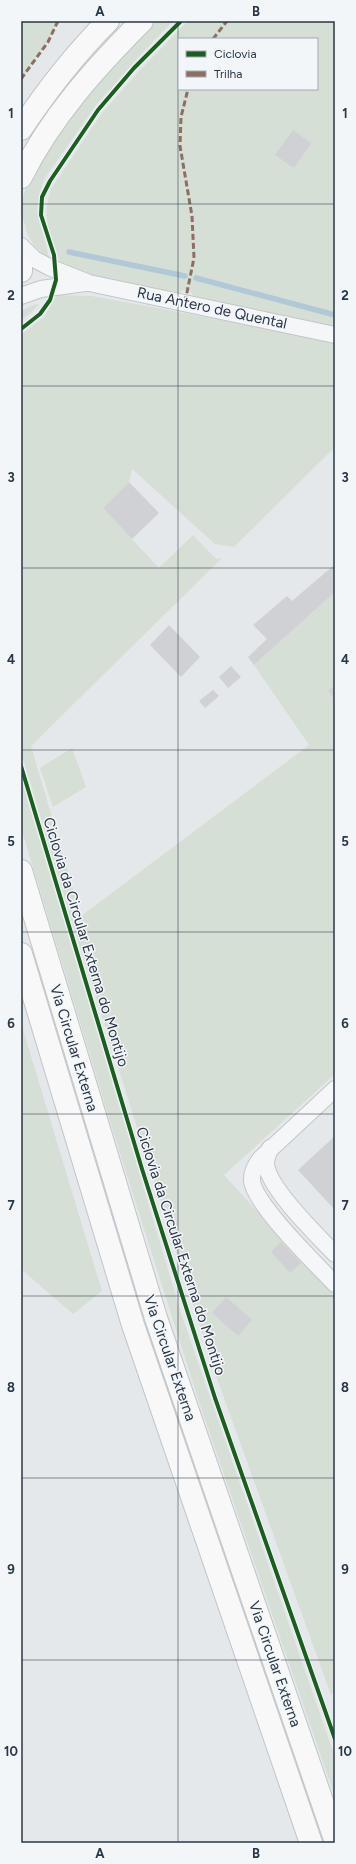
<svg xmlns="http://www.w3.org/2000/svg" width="356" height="1864" font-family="Figtree,sans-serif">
  <rect width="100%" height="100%" fill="#e5e8ea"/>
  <g fill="#d6dfd5" fill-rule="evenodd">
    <path d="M21 21H58L48 42 21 79Z"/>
    <path d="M152 21H173L143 52 96 105 45 178C28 217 44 223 49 260L34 246 27 233 22 214 23 197 28 181 80 103Z"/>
    <path d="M188 21H335V331L194 297 191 292 184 290 180 293 66 272 61 269C55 235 39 225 51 189L102 113 139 71ZM179 39H317V89H179Z"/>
    <path d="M57 295 92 296 319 338 335 343V447L234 547 215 544 132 469 129 482 103 508 159 568 193 535 216 559 222 558 31 746 81 916 309 745 254 665 335 592V1074L224 1175 335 1296V1690L331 1695 214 1370 72 922 21 752V335L44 317Z"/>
    <path d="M39 304 31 313 21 320V311L33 305Z"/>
    <path d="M72 748 86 787 53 807 40 768Z"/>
    <path d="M21 779 182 1316 335 1757V1797L200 1405 116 1141 21 828Z"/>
    <path d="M21 1023 102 1291 73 1314 21 1269Z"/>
  </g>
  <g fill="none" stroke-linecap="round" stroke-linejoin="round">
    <g stroke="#b1c8d7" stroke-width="5.5">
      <path d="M69 252 185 276"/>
      <path d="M196 278 335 315"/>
    </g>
  </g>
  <g fill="#cfd1d4">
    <path d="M293 130 311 143 294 168 275 155Z"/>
    <path d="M129 482 159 513 132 539 103 508Z"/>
    <path d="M333 566 335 568V592L254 665 248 657 267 639 253 625 287 596 292 601Z"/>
    <path d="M169 625 200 657 181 677 150 645Z"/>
    <path d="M231 666 241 677 228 688 219 677Z"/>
    <path d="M335 686V701L328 690Z"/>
    <path d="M213 690 219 696 205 708 199 701Z"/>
    <path d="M335 1136V1210L298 1170Z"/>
    <path d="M281 1242 301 1263 290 1273 271 1252Z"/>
    <path d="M226 1297 252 1320 238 1336 212 1313Z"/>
  </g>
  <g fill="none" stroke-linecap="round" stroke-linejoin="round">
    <g stroke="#c3c6c8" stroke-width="18">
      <g id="street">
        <path d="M21 246 34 259 49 267 89 283 335 335"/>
        <path d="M21 296 41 289 85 283"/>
        <path d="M335 1089 261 1158C256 1165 251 1172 252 1181 255 1205 316 1264 335 1284"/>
        <path d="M270 1148C269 1152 266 1159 266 1163 267 1187 318 1236 335 1254"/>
      </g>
    </g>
    <g stroke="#c1c5c8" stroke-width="24">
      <g id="primary">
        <path d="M21 129C47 90 75 54 108 21"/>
        <path d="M21 177C51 117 95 68 142 21"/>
        <path d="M21 266V271"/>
        <path d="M21 871 156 1318 335 1839"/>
        <path d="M21 954 133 1325 311 1843"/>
      </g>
    </g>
    <use href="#street" stroke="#f4f6f7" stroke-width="16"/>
    <use href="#primary" stroke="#f8f8f8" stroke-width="22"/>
    <g stroke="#8d6e63" stroke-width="3" stroke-dasharray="6 3" stroke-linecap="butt">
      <path d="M213 39 227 21"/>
      <path d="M21 79 48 42 58 21"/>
      <path d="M185 302 194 258 192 216 180 146 181 117 188 89"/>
    </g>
    <g stroke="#f3f6f9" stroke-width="6">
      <g id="cycleway">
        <path d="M21 329 40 314 50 300 56 280 54 255 41 215 42 197 50 181 98 110 134 68 181 21"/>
        <path d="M21 766 142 1169 215 1398 335 1739"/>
      </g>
    </g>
    <use href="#cycleway" stroke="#1b5e20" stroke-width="4"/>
  </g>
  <path fill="none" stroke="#293747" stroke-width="1" stroke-opacity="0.55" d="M178 21V1843M21 204H335M21 386H335M21 568H335M21 750H335M21 932H335M21 1114H335M21 1296H335M21 1478H335M21 1660H335"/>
  <g text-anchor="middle" stroke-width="3" stroke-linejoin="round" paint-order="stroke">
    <g font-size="15" fill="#293747" stroke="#f3f6f9">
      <text transform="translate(212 308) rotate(12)" y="5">Rua Antero de Quental</text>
      <text transform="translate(86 942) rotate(73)" y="5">Ciclovia da Circular Externa do Montijo</text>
      <text transform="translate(74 1048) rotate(73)" y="5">Via Circular Externa</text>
      <text transform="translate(181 1251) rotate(72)" y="5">Ciclovia da Circular Externa do Montijo</text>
      <text transform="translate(170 1358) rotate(71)" y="5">Via Circular Externa</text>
      <text transform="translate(275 1664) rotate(71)" y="5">Via Circular Externa</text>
    </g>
  </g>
  <rect width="356" height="1864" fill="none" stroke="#f3f6f9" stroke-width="44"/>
  <rect x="178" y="38" width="140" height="52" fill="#f3f6f9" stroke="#a2aab2"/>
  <rect x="186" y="51" width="20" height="6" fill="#1b5e20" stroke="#a2aab2"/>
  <text x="214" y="58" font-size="12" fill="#293747">Ciclovia</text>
  <rect x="186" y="71" width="20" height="6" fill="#8d6e63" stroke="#a2aab2"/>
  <text x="214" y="78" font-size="12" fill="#293747">Trilha</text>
  <rect x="22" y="22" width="312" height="1820" fill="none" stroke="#293747" stroke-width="1.5"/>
  <g font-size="13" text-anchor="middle" font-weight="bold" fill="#293747">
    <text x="100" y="16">A</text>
    <text x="256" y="16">B</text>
    <text x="11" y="118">1</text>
    <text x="345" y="118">1</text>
    <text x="11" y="300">2</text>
    <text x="345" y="300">2</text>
    <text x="11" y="482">3</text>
    <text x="345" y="482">3</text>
    <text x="11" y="664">4</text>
    <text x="345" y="664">4</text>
    <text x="11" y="846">5</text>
    <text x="345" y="846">5</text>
    <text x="11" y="1028">6</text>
    <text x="345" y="1028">6</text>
    <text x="11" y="1210">7</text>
    <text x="345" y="1210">7</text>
    <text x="11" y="1392">8</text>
    <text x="345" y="1392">8</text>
    <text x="11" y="1574">9</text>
    <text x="345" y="1574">9</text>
    <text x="11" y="1756">10</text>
    <text x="345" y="1756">10</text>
    <text x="100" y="1858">A</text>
    <text x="256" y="1858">B</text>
  </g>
</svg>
